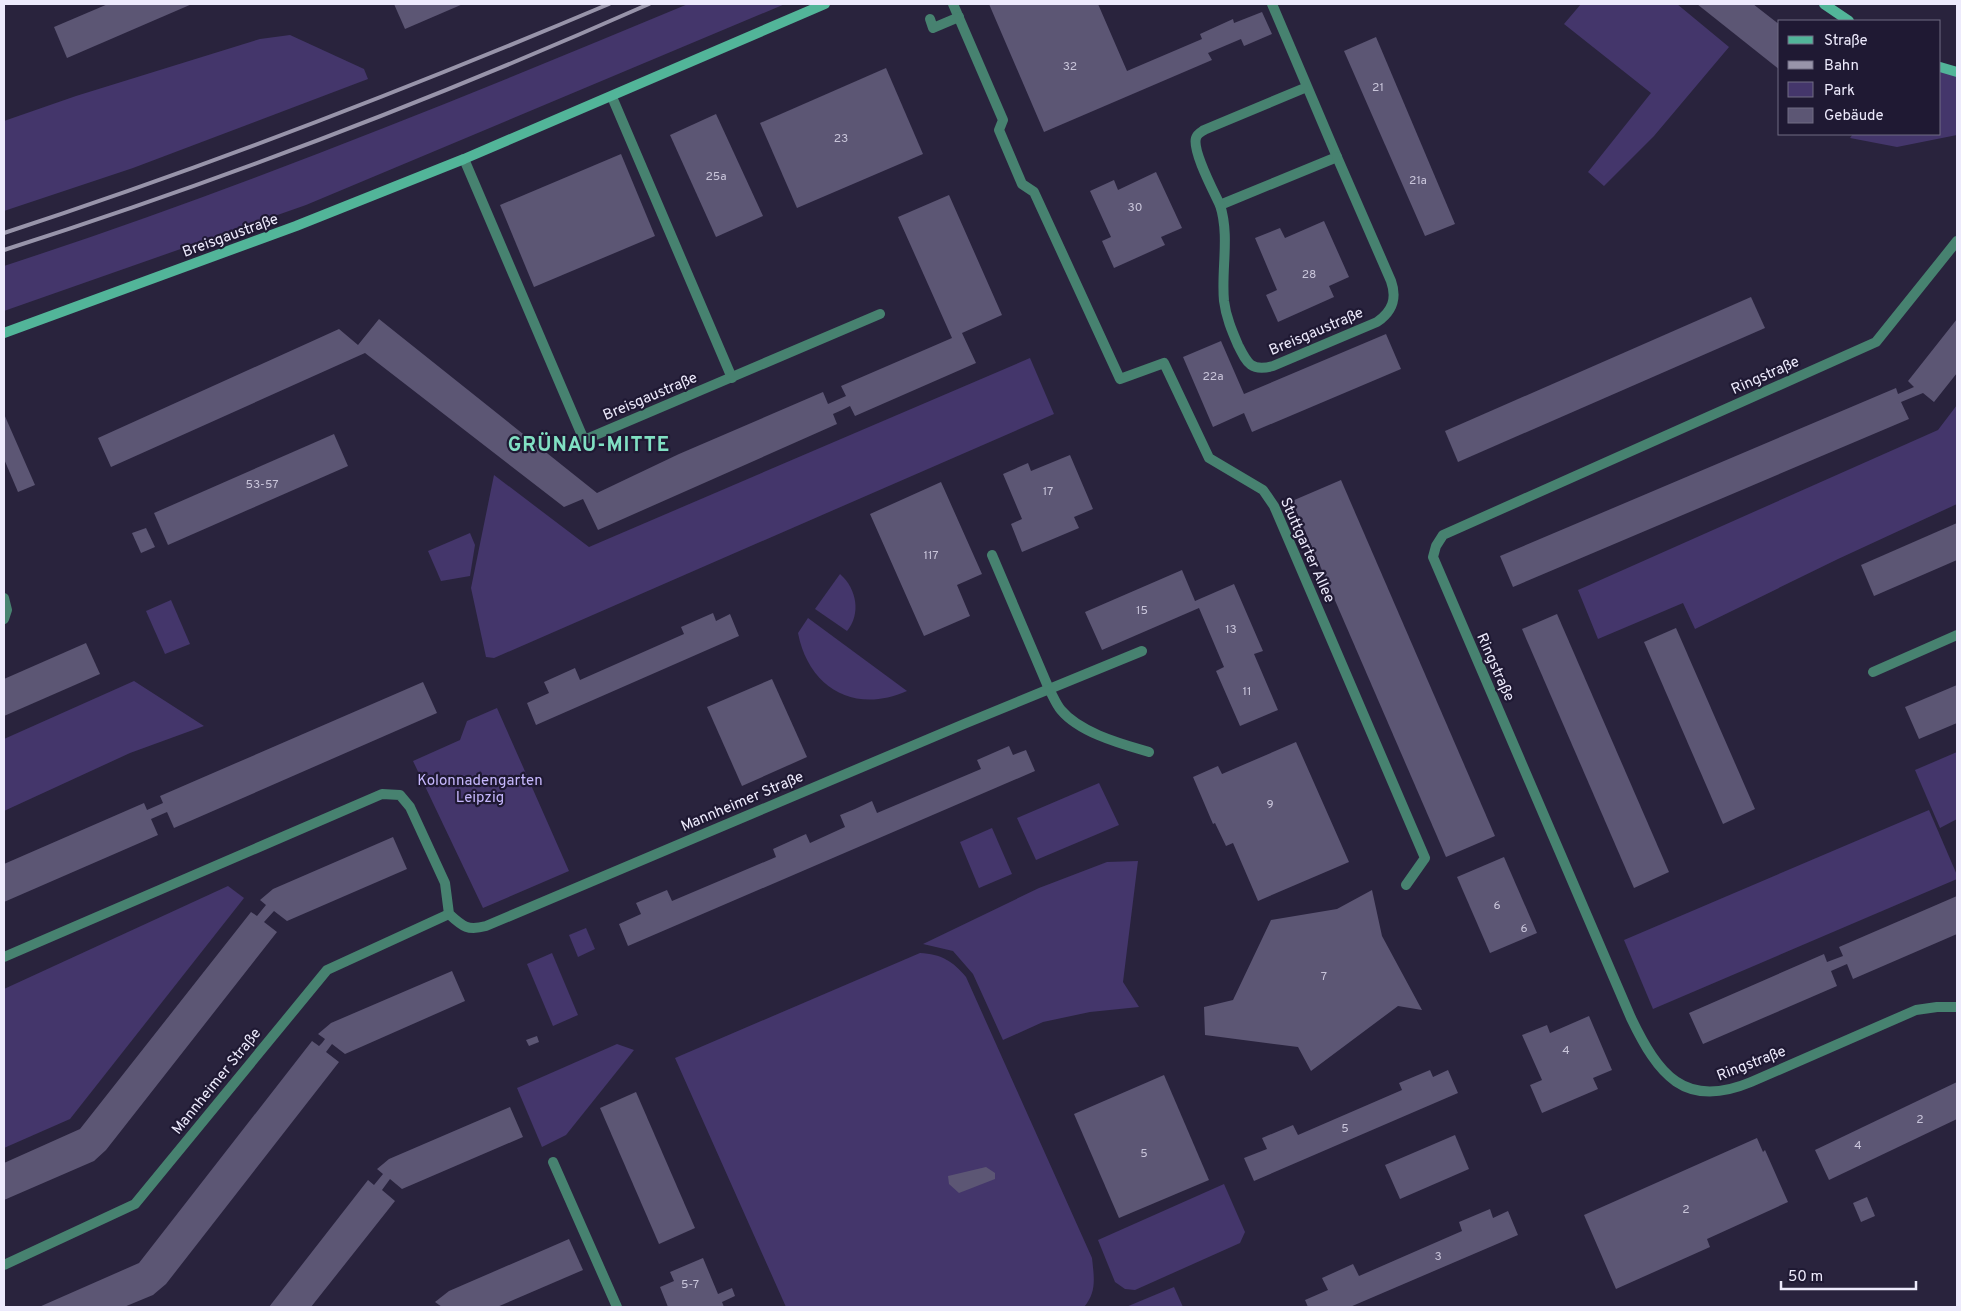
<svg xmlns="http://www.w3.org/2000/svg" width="1961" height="1311" font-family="Overpass,sans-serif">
  <rect width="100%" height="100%" fill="#29233d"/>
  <g fill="#44366b">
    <path d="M688 4H785L306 205 4 311V266C236 190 463 98 688 4Z"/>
    <path d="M1581 4H1677L1729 47 1654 136 1604 186 1588 172 1651 93 1564 24Z"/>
    <path d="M290 35 364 69 368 79 133 168 4 211V121L76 96 260 39Z"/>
    <path d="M1940 67 1957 72V135L1897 147 1850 138 1853 134H1940Z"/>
    <path d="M1030 358 1054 414 494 658 486 657 471 588 494 475 589 547Z"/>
    <path d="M1957 405V504L1838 559 1695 629 1683 603 1598 639 1578 590 1938 430Z"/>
    <path d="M470 533 475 545 470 576 441 581 428 551Z"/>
    <path d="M840 574C857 589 861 614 847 631L815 609Z"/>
    <path d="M171 600 190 644 165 654 146 611Z"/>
    <path d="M808 618 907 691C855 714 809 689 798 633Z"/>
    <path d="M134 681 204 726 130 753 4 811V739Z"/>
    <path d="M497 708 569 871 483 908 413 761 460 740 467 721Z"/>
    <path d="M1957 752V819L1940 828 1915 770Z"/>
    <path d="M1099 783 1119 825 1036 860 1017 818Z"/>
    <path d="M1929 810 1957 875V879L1653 1009 1624 940Z"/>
    <path d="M992 828 1012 874 979 888 960 842Z"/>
    <path d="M1138 861 1123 982 1139 1007 1090 1012 1043 1022 1003 1040 973 974 953 951 923 944 1039 888 1107 862Z"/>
    <path d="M228 886 244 898 70 1119 4 1148V989Z"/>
    <path d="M586 928 595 949 578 957 569 935Z"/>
    <path d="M552 953 578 1015 553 1026 527 964Z"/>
    <path d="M920 953C941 954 953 961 966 977L1092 1258C1094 1277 1097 1292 1084 1307H786L675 1058Z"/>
    <path d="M617 1044 634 1050 566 1135 542 1147 517 1088Z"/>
    <path d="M1224 1184 1245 1232 1240 1243 1135 1290 1125 1289 1115 1282 1098 1240Z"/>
    <path d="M1174 1287 1183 1307H1126Z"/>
  </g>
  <g fill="#5c5674">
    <path d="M108 4H192L67 58 54 27Z"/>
    <path d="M394 4H463L405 29Z"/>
    <path d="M989 4H1098L1127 71 1202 39 1200 34 1233 19 1234 23 1262 12 1272 34 1244 46 1241 39 1208 53 1212 60 1044 132Z"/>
    <path d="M1697 4H1753L1780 25V70Z"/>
    <path d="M1376 37 1455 224 1425 236 1344 51Z"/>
    <path d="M886 68 923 154 797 208 760 123Z"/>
    <path d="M716 114 763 216 716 237 670 135Z"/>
    <path d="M621 154 655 236 534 287 500 205Z"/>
    <path d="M1156 172 1182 228 1161 237 1165 245 1114 268 1102 241 1111 237 1090 191 1114 180 1118 190Z"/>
    <path d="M949 195 1002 315 962 333 976 363 855 416 850 406 842 410 833 414 837 424 598 530 583 499 564 507 365 353 111 467 98 438 339 329 358 345 379 319 597 493 679 454 823 392 828 404 846 396 841 386 952 338 898 217Z"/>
    <path d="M1324 221 1349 277 1329 286 1334 297 1278 322 1266 295 1277 290 1255 238 1280 228 1285 238Z"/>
    <path d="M1751 297 1765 328 1458 462 1445 431Z"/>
    <path d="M1957 319V373L1934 402 1923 393 1901 402 1909 419 1513 587 1500 556 1896 388 1898 394 1914 387 1908 381Z"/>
    <path d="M1386 334 1401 369 1252 432 1244 413 1213 427 1183 357 1221 341 1244 394Z"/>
    <path d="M4 414 35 485 18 492 4 459Z"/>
    <path d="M334 434 348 466 168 545 154 513Z"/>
    <path d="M1070 455 1093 509 1074 517 1079 528 1022 552 1011 524 1022 519 1003 474 1028 463 1031 471Z"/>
    <path d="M1341 480 1495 836 1446 857 1292 501Z"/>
    <path d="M941 482 982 574 957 585 970 616 924 636 870 514Z"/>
    <path d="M1957 523V560L1874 596 1861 565Z"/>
    <path d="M146 528 155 547 141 553 132 533Z"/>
    <path d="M1182 570 1195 601 1234 584 1263 651 1254 654 1278 710 1240 726 1216 671 1224 667 1199 608 1102 650 1085 612Z"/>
    <path d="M713 613 716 621 730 614 739 636 536 725 527 703 549 693 544 682 575 668 580 680 684 634 681 627Z"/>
    <path d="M1557 614 1669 872 1634 888 1522 629Z"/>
    <path d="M1676 628 1755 809 1723 824 1644 642Z"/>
    <path d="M86 643 100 674 4 716V679Z"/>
    <path d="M772 679 807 757 742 786 707 707Z"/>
    <path d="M423 682 437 713 174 828 167 812 151 819 158 835 4 902V864L144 803 147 810 163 803 160 796Z"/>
    <path d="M1957 685V723L1919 739 1905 707Z"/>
    <path d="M1296 742 1349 862 1258 901 1233 843 1226 846 1215 823 1213 824 1193 777 1218 766 1222 774Z"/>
    <path d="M1009 746 1013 755 1026 750 1035 771 628 946 619 924 641 914 636 903 667 890 672 901 776 857 773 849 806 834 810 843 845 827 840 815 855 809 872 801 877 813 981 769 977 760Z"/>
    <path d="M393 837 407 869 287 921 274 911 264 922 277 932 106 1150 94 1161 4 1200V1163L80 1129 251 912 257 916 266 905 260 900 273 889Z"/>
    <path d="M1504 857 1537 933 1490 953 1457 877Z"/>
    <path d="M1372 890 1382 936 1422 1010 1398 1006 1311 1071 1298 1047 1205 1035 1204 1007 1233 1000 1271 920 1337 909Z"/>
    <path d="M1957 896V934L1853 979 1847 964 1831 971 1837 986 1703 1044 1689 1013 1824 954 1827 962 1843 956 1839 947Z"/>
    <path d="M452 971 465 1001 345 1054 332 1044 326 1052 339 1062 166 1284 153 1295 124 1307H39L139 1263 312 1041 319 1046 322 1043 325 1039 318 1034 331 1023Z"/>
    <path d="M1589 1016 1612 1070 1593 1078 1598 1089 1542 1113 1530 1085 1542 1080 1522 1035 1547 1025 1550 1033Z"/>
    <path d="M537 1036 539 1042 529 1046 526 1040Z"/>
    <path d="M1430 1070 1433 1077 1448 1070 1458 1093 1254 1181 1244 1158 1267 1149 1262 1138 1293 1125 1298 1135 1402 1090 1399 1083Z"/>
    <path d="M1164 1075 1209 1180 1119 1218 1074 1114Z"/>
    <path d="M1957 1082V1119L1829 1180 1815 1150Z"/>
    <path d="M636 1092 695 1228 659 1244 600 1108Z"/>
    <path d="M510 1107 523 1137 402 1189 390 1179 382 1190 395 1201 311 1307H269L368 1180 374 1185 383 1174 377 1169 389 1159Z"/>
    <path d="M1455 1135 1469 1169 1400 1199 1385 1165Z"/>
    <path d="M1757 1138 1763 1152 1765 1150 1788 1202 1707 1239 1710 1247 1616 1289 1584 1215Z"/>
    <path d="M986 1167 995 1173V1179L959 1193 949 1184 948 1176Z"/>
    <path d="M1867 1197 1875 1216 1861 1222 1853 1203Z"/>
    <path d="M1490 1209 1493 1218 1508 1211 1518 1235 1350 1307H1308L1305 1300 1328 1290 1322 1278 1353 1264 1359 1276 1462 1231 1459 1222Z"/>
    <path d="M569 1239 583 1270 497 1307H442L435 1302 449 1291Z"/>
    <path d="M703 1258 718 1294 732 1288 735 1296 722 1302 724 1307H668L660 1287 674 1281 670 1272Z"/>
  </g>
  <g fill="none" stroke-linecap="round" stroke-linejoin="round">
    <g stroke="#478270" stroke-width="10">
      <path d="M953 4 1003 120 999 130 1022 184 1034 192 1120 379 1164 363 1209 458 1263 490 1274 506 1425 858 1406 885"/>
      <path d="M1272 4 1337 157 1220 205C1214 192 1192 151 1196 138 1197 134 1201 132 1204 130L1307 87"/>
      <path d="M930 19 933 28 959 17"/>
      <path d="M612 97 732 378"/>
      <path d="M464 159 584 440 880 314"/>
      <path d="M1220 205C1230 236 1221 270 1224 301 1226 317 1232 331 1238 345 1247 363 1251 372 1273 366L1377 322C1393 311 1397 298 1391 281L1337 157"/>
      <path d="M1957 241 1876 342 1443 535 1436 546 1433 557 1631 1018C1658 1074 1684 1110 1751 1082L1916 1010 1937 1007H1957"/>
      <path d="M992 555 1049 689C1053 696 1056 704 1061 710 1080 733 1122 744 1149 752"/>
      <path d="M4 598 7 610 4 619"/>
      <path d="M1873 672 1957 635"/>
      <path d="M4 957 382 794 400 795 410 807 445 883 449 914C463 927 468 931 486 926L964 724 1142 651"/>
      <path d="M553 1162 617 1307"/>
      <path d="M4 1265 135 1204 327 970 449 914"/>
    </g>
    <g stroke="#52b599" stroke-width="10">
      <path d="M1824 4 1849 21"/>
      <path d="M1940 67 1957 72"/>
      <path d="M4 333 296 226 464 159 825 4"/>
    </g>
    <g stroke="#9894aa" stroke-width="4">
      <path d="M4 233C209 166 410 88 609 4"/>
      <path d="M4 250C223 180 439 97 649 4"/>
    </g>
  </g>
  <g text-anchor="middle" stroke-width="4.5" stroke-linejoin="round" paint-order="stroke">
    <g font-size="12" fill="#c9c5da">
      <text x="1070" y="70">32</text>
      <text x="1378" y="91">21</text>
      <text x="841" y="142">23</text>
      <text x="716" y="180">25a</text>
      <text x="1418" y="184">21a</text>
      <text x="1135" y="211">30</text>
      <text x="1309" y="278">28</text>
      <text x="1213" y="380">22a</text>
      <text x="262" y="488">53-57</text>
      <text x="1048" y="495">17</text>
      <text x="931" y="559">117</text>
      <text x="1142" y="614">15</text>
      <text x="1231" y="633">13</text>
      <text x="1247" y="695">11</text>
      <text x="1270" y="808">9</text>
      <text x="1497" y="909">6</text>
      <text x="1524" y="932">6</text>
      <text x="1324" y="980">7</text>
      <text x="1566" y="1054">4</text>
      <text x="1920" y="1123">2</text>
      <text x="1345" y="1132">5</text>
      <text x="1858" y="1149">4</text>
      <text x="1144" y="1157">5</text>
      <text x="1686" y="1213">2</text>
      <text x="1438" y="1260">3</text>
      <text x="690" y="1288">5-7</text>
    </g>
    <g font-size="15" fill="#edeafc" stroke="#1f1933">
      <text transform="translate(230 235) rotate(-20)" y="5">Breisgaustraße</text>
      <text transform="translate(1316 331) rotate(-23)" y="5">Breisgaustraße</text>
      <text transform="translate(1765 375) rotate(-24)" y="5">Ringstraße</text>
      <text transform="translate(650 396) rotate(-23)" y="5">Breisgaustraße</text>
      <text transform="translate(1308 550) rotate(66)" y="5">Stuttgarter Allee</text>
      <text transform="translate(1496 667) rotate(66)" y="5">Ringstraße</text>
      <text transform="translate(742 801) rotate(-23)" y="5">Mannheimer Straße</text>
      <text transform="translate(1751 1063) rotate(-21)" y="5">Ringstraße</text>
      <text transform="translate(216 1081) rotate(-51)" y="5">Mannheimer Straße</text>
    </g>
    <g font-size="15" fill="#c6b8fd" stroke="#1f1933">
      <text x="480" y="785">Kolonnadengarten<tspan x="480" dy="17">Leipzig</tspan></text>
    </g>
    <g font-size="20" font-weight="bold" letter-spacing="1" fill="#81e0c3" stroke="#1f1933">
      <text x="589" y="451">GRÜNAU-MITTE</text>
    </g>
  </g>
  <rect width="1961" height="1311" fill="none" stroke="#edeafc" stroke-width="10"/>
  <rect x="1778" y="20" width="162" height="115" fill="#1f1933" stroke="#716d83"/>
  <rect x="1788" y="36" width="25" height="8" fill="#52b599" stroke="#716d83"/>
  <text x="1824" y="45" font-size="15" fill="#edeafc">Straße</text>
  <rect x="1788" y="61" width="25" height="8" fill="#9894aa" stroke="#716d83"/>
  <text x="1824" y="70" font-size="15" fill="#edeafc">Bahn</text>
  <rect x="1788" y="82" width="25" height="15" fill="#44366b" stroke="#716d83"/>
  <text x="1824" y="95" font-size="15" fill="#edeafc">Park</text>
  <rect x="1788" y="108" width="25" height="15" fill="#5c5674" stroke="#716d83"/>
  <text x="1824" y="120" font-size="15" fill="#edeafc">Gebäude</text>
  <path d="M1781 1281v8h135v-8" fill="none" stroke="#edeafc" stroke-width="2.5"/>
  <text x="1788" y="1281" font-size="15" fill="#edeafc" stroke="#1f1933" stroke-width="4" paint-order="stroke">50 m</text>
</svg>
